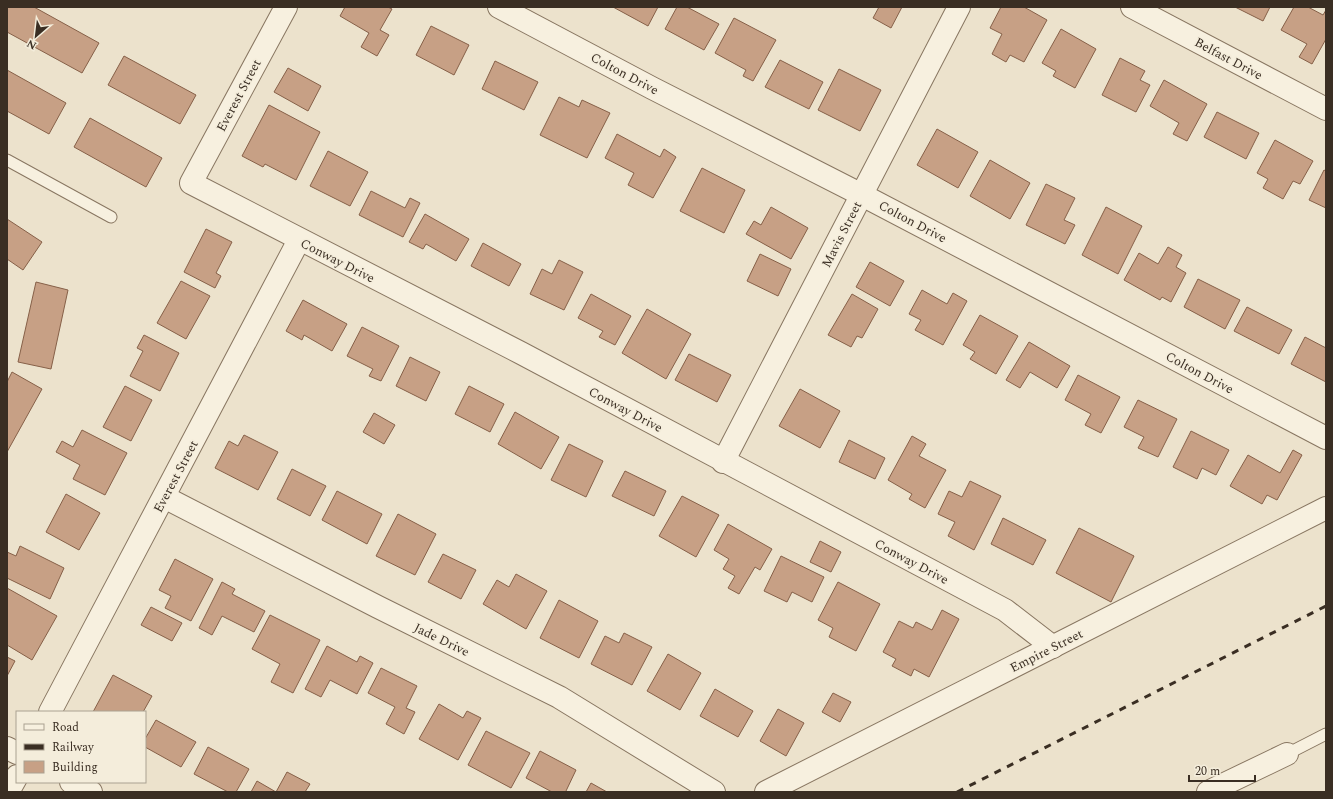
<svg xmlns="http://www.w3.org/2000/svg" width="1333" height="799" font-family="Spectral,serif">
  <rect width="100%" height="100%" fill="#ece2cc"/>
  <g fill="#c7a085" stroke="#866048">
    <path d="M7 7H34L99 43 82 73 7 32Z"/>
    <path d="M345 7H388L392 9 380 30 389 35 377 56 361 47 369 33 340 16Z"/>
    <path d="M613 7H658L648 26Z"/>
    <path d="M677 7H687L719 24 704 50 665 29Z"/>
    <path d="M879 7H902L891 28 873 18Z"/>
    <path d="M1001 7H1024L1047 20 1024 62 1010 55 1006 62 992 54 1002 34 990 28Z"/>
    <path d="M1235 7H1270L1263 21Z"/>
    <path d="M1294 7H1308L1323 15 1326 10V39L1312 64 1299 57 1307 44 1281 30Z"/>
    <path d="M734 18 776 40 753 81 743 76 746 70 715 53Z"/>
    <path d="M431 26 469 45 454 75 416 55Z"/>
    <path d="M1061 29 1096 49 1075 88 1053 76 1056 71 1042 63Z"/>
    <path d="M124 56 196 95 180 124 108 85Z"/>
    <path d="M1120 58 1145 71 1140 80 1150 85 1136 112 1102 95Z"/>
    <path d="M780 60 823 82 809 109 765 87Z"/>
    <path d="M495 61 538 82 524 110 482 89Z"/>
    <path d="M288 68 321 86 308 111 274 92Z"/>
    <path d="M839 69 881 90 860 131 818 110Z"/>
    <path d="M7 70 66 103 49 134 7 111Z"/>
    <path d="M1164 80 1207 104 1187 141 1173 134 1179 123 1150 106Z"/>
    <path d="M559 97 579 107 582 100 610 113 587 158 540 135Z"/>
    <path d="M269 105 320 132 296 180 265 164 263 167 242 156Z"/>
    <path d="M1217 112 1259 133 1246 159 1204 137Z"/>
    <path d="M90 118 162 158 146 187 74 147Z"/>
    <path d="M937 129 978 152 958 188 917 165Z"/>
    <path d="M617 134 660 157 664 149 676 157 653 198 628 185 634 173 605 158Z"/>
    <path d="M1275 140 1313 161 1300 184 1293 181 1283 199 1263 188 1268 179 1257 173Z"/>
    <path d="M328 151 368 172 350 206 310 186Z"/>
    <path d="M990 160 1030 183 1010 219 970 196Z"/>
    <path d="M702 168 745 190 724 233 680 211Z"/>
    <path d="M1324 170 1326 171V208L1309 200Z"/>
    <path d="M1046 184 1075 198 1064 220 1075 225 1065 244 1026 225Z"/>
    <path d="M371 191 405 208 410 198 420 203 403 237 359 215Z"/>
    <path d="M771 207 808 228 791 259 746 234 754 221 761 225Z"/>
    <path d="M1106 207 1142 226 1118 274 1082 255Z"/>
    <path d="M425 214 469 239 456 261 426 244 423 249 409 242Z"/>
    <path d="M7 219 42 242 23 270 7 259Z"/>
    <path d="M206 229 232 242 216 273 221 276 215 288 184 272Z"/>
    <path d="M483 243 521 264 509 286 471 266Z"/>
    <path d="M1168 247 1182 255 1176 267 1186 273 1171 302 1162 297 1160 300 1124 280 1139 253 1158 264Z"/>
    <path d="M760 254 791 269 778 296 747 281Z"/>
    <path d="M559 260 583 272 564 310 530 294 542 269 552 274Z"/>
    <path d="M870 262 904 281 890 306 856 287Z"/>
    <path d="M1198 279 1240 300 1225 329 1184 307Z"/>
    <path d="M181 281 210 296 186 339 157 323Z"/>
    <path d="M36 282 68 290 51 369 18 362Z"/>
    <path d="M922 290 947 304 953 293 967 301 943 345 915 330 921 320 909 314Z"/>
    <path d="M591 294 631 316 615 345 599 337 603 331 578 318Z"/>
    <path d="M852 294 878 309 862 338 857 336 851 347 828 335Z"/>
    <path d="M303 300 347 324 332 351 304 335 302 340 286 331Z"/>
    <path d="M1247 307 1292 330 1279 354 1234 331Z"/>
    <path d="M647 309 691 334 666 379 622 353Z"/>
    <path d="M980 315 1018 336 996 374 970 359 975 352 963 345Z"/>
    <path d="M362 327 399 346 381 381 369 376 373 369 347 356Z"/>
    <path d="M144 335 179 353 160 391 130 376 143 351 137 348Z"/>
    <path d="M1305 337 1326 348V382L1291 364Z"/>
    <path d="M1029 342 1070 366 1057 388 1030 372 1020 388 1006 380Z"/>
    <path d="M689 354 731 375 717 402 675 380Z"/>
    <path d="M410 357 440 372 426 401 396 386Z"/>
    <path d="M12 372 42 389 7 452V382Z"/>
    <path d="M1078 375 1120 397 1101 433 1085 425 1091 414 1065 400Z"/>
    <path d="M125 386 152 400 131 441 103 427Z"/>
    <path d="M469 386 504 404 490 432 455 414Z"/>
    <path d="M800 389 840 411 820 448 779 426Z"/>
    <path d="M1138 400 1177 419 1158 457 1138 448 1144 437 1124 427Z"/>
    <path d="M515 412 559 437 541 469 498 444Z"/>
    <path d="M374 413 395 425 384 444 363 432Z"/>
    <path d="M82 430 127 453 105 495 73 479 80 465 56 452 62 441 73 447Z"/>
    <path d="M1191 431 1229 450 1216 475 1202 468 1197 479 1173 467Z"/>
    <path d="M244 435 278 452 258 490 215 468 229 441 238 446Z"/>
    <path d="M912 436 926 444 919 456 946 470 925 508 909 499 912 494 888 480Z"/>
    <path d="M849 440 885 458 875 479 839 462Z"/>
    <path d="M569 444 603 461 586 497 551 480Z"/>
    <path d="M1293 450 1302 455 1277 500 1267 495 1262 504 1230 486 1248 455 1280 473Z"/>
    <path d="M292 469 326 486 310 516 277 499Z"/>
    <path d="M625 471 666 491 654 516 612 496Z"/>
    <path d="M970 481 1001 496 974 550 948 536 955 522 938 514 949 491 962 497Z"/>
    <path d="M337 491 382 514 367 544 322 520Z"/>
    <path d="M66 494 100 513 79 550 46 532Z"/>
    <path d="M682 496 719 515 696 557 659 536Z"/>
    <path d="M398 514 436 534 415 575 376 556Z"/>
    <path d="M1003 518 1046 540 1033 565 991 544Z"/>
    <path d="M728 524 772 549 760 570 755 567 739 594 728 588 735 576 723 569 729 559 714 550Z"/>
    <path d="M1079 528 1134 556 1111 602 1056 573Z"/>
    <path d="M820 541 841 552 831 572 810 562Z"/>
    <path d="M20 546 64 568 50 599 7 578V552L16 556Z"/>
    <path d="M443 554 476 570 461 599 428 582Z"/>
    <path d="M781 556 824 577 812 602 792 592 787 602 764 591Z"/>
    <path d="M175 559 213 579 191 621 165 608 171 596 159 590Z"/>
    <path d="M516 574 547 591 526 629 483 604 497 580 509 587Z"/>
    <path d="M222 582 235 589 232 594 265 611 254 632 222 616 212 635 199 628Z"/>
    <path d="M838 582 880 604 856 651 829 637 833 628 818 620Z"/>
    <path d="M7 588 57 616 32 660 7 645Z"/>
    <path d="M559 600 598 621 579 658 540 638Z"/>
    <path d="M151 607 182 623 172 641 141 625Z"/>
    <path d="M942 610 959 619 929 677 914 669 911 676 892 666 896 659 883 652 899 621 913 628 916 622 932 630Z"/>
    <path d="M270 615 320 640 293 693 271 682 280 664 252 649Z"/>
    <path d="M624 633 652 647 632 685 591 664 605 636 619 643Z"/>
    <path d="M327 646 357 662 360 656 373 663 357 694 330 680 321 697 305 689Z"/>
    <path d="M668 654 701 673 680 710 647 691Z"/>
    <path d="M7 657 15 661 7 676Z"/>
    <path d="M381 668 417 686 406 708 415 712 404 734 386 724 395 707 368 693Z"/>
    <path d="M113 675 152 696 143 712H93Z"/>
    <path d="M715 689 753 711 738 737 700 716Z"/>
    <path d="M833 693 851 702 840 722 822 712Z"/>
    <path d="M439 704 463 718 467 711 481 718 458 760 419 739Z"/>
    <path d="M778 709 804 723 786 756 760 741Z"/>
    <path d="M156 720 196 742 181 767 145 747V739Z"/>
    <path d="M486 731 530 753 511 788 468 765Z"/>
    <path d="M208 747 249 769 236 792H228L194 774Z"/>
    <path d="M540 751 576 770 566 791 567 792H552L526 778Z"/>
    <path d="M287 772 310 784 305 792H251L257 781 276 792Z"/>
    <path d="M591 783 607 792H586Z"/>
  </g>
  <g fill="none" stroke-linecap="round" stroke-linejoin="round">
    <g stroke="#887661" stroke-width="13">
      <g id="service">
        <path d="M7 160 111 217"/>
        <path d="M1287 754 1326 734"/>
      </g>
    </g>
    <g stroke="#887661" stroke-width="24">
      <g id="minor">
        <path d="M286 7 191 183 521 353 1005 610 1053 647"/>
        <path d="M499 7 652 88 862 195 1326 438"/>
        <path d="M1132 7 1326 109"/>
        <path d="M723 462 959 7"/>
        <path d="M164 497 378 607 559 697 714 792"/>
        <path d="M50 712 299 240"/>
        <path d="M7 748 17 753"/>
        <path d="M71 782 91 792"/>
        <path d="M8 792 17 776"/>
        <path d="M766 792 1326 508"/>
        <path d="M1208 792 1287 754"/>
      </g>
    </g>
    <use href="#service" stroke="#f7f0df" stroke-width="11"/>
    <use href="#minor" stroke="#f7f0df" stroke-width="22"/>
    <path stroke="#3a2e23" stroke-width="3" stroke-dasharray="7 7" stroke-linecap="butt" d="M957 792 1326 606"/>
  </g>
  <g text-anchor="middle" stroke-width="3" stroke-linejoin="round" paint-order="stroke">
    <g font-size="13" fill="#3a2e23" stroke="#f4eddb">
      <text transform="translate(1229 58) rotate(28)" y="5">Belfast Drive</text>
      <text transform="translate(625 73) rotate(28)" y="5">Colton Drive</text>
      <text transform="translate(238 95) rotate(-62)" y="5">Everest Street</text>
      <text transform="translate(913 221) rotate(28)" y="5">Colton Drive</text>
      <text transform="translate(841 234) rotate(-63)" y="5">Mavis Street</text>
      <text transform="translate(338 260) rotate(27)" y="5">Conway Drive</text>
      <text transform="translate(1200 372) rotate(28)" y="5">Colton Drive</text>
      <text transform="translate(626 409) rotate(28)" y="5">Conway Drive</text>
      <text transform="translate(175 476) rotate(-62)" y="5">Everest Street</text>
      <text transform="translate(912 561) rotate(28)" y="5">Conway Drive</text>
      <text transform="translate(442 639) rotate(26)" y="5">Jade Drive</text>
      <text transform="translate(1046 650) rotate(-27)" y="5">Empire Street</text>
    </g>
  </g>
  <rect width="1333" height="799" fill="none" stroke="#3a2e23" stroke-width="16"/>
  <rect x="16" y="711" width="130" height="72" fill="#f4eddb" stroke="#aaa191"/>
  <rect x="24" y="724" width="20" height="6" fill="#f7f0df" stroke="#aaa191"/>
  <text x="52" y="731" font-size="12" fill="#3a2e23">Road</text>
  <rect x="24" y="744" width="20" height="6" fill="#3a2e23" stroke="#aaa191"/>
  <text x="52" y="751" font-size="12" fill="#3a2e23">Railway</text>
  <rect x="24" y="761" width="20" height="12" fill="#c7a085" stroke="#aaa191"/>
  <text x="52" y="771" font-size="12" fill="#3a2e23">Building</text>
  <g transform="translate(36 36) rotate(208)" stroke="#f4eddb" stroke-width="3" paint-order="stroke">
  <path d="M0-3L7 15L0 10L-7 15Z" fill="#3a2e23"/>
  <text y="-6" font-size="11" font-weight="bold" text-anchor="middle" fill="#3a2e23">N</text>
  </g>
  <path d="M1189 775v6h66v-6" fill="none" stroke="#3a2e23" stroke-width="2"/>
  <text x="1195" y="775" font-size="12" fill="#3a2e23" stroke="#f4eddb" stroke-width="3" paint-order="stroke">20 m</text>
</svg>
